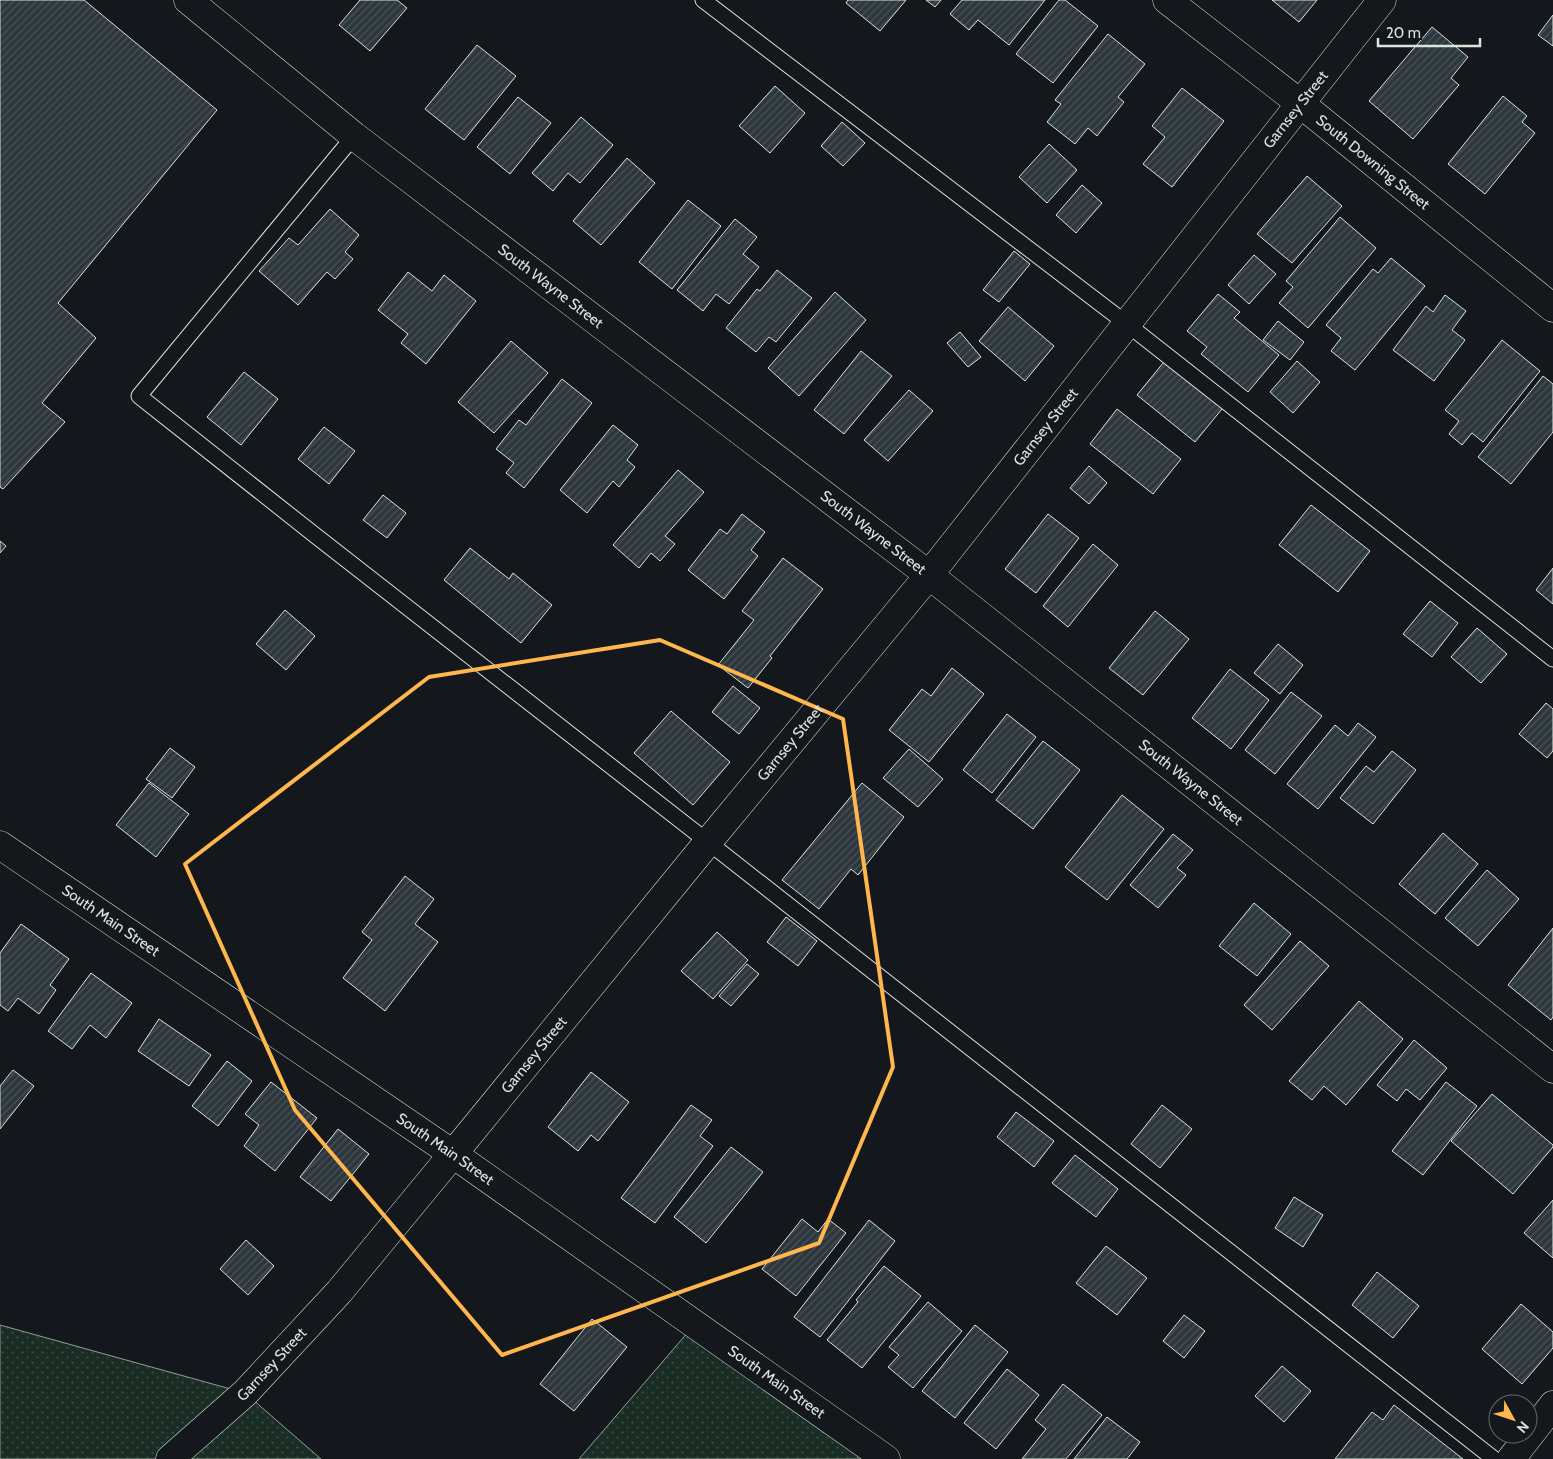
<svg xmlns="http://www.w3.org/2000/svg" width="1553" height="1459" font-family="Cabin,sans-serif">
  <defs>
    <pattern id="grass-dots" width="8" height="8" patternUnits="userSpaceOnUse" patternTransform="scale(1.25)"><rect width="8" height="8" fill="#1a2d24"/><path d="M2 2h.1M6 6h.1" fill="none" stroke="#3b4b43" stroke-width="1.8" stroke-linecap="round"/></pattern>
    <pattern id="building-hatch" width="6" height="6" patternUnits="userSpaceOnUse" patternTransform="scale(1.25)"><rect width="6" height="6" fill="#2c363c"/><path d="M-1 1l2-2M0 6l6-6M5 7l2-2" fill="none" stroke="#4a5358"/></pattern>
  </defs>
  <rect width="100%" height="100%" fill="#14181c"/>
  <g fill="url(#grass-dots)" stroke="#939e99">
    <path d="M695 1324 886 1459H579Z"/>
    <path d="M0 1325 245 1393 321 1459H0Z"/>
  </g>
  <g fill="url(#building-hatch)" stroke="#d8e6dc">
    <path d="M0 0H84L217 110 58 303 96 338 42 403 65 422 3 489 0 487Z"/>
    <path d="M360 0H397L407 8 370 51 339 25Z"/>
    <path d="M848 0H906L880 31 846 3Z"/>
    <path d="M926 0H941L935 7Z"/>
    <path d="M962 0H1045L1009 45 978 20 969 30 950 14Z"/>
    <path d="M1059 0H1065L1098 26 1053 83 1016 54Z"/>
    <path d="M1272 0H1317L1299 22Z"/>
    <path d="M1553 15V46L1538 35Z"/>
    <path d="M1432 27 1468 57 1451 78 1459 85 1413 139 1369 101Z"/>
    <path d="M1108 34 1145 64 1118 97 1124 102 1097 136 1088 128 1075 144 1047 122 1061 104 1055 100Z"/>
    <path d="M477 45 516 76 464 140 425 109Z"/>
    <path d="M775 86 805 113 770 153 739 126Z"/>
    <path d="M1182 88 1224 121 1172 187 1143 164 1165 137 1152 126Z"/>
    <path d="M1503 96 1527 116 1522 122 1535 133 1485 194 1448 164Z"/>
    <path d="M518 97 551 123 510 174 477 147Z"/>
    <path d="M581 117 613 145 580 183 568 173 553 191 532 173Z"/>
    <path d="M842 122 865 143 843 166 821 146Z"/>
    <path d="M1049 144 1077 170 1047 203 1019 177Z"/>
    <path d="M627 158 655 183 601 245 573 221Z"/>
    <path d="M1307 176 1342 206 1292 263 1257 234Z"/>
    <path d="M1082 185 1102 203 1076 233 1056 215Z"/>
    <path d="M688 200 721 226 672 289 639 262Z"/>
    <path d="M330 209 359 235 345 252 353 259 335 279 327 272 298 305 259 271 289 238 298 245Z"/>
    <path d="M1340 217 1376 248 1308 328 1279 303 1293 287 1286 281Z"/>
    <path d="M735 219 757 237 743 254 759 267 729 304 716 294 703 311 677 290Z"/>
    <path d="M1014 251 1030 264 999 302 983 290Z"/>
    <path d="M1254 255 1276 274 1249 304 1228 285Z"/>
    <path d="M1391 258 1425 286 1355 370 1331 351 1341 338 1326 325 1373 269 1378 273Z"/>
    <path d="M777 270 812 298 776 342 769 337 756 352 726 328 757 289 760 291Z"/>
    <path d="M408 272 432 291 444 275 476 301 426 364 401 343 408 334 378 310Z"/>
    <path d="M835 292 866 320 799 396 768 368Z"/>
    <path d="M1218 294 1240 312 1234 318 1279 355 1248 392 1201 354 1207 347 1187 331Z"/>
    <path d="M1445 295 1466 311 1452 330 1465 340 1434 381 1393 350 1426 306 1433 312Z"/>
    <path d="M1008 307 1054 346 1025 381 979 341Z"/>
    <path d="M1278 321 1304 342 1290 360 1263 340Z"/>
    <path d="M960 332 981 357 968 367 947 343Z"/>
    <path d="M1502 340 1540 371 1483 442 1472 433 1462 445 1449 434 1459 421 1445 410Z"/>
    <path d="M511 341 548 373 494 433 458 402Z"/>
    <path d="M861 351 892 376 844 434 814 410Z"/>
    <path d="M1168 357 1226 404 1195 442 1137 395Z"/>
    <path d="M1297 361 1320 382 1293 413 1270 392Z"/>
    <path d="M244 372 278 399 241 445 207 417Z"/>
    <path d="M1543 376 1553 384V432L1511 484 1478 457Z"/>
    <path d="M562 379 592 403 524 488 506 473 514 463 496 449 519 420 526 425Z"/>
    <path d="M909 390 933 411 888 461 864 440Z"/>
    <path d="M1117 409 1181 459 1153 494 1090 444Z"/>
    <path d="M613 425 638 445 627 460 635 467 619 487 613 481 587 513 560 490Z"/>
    <path d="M324 427 355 451 329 484 298 459Z"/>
    <path d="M1089 466 1107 483 1089 504 1070 488Z"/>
    <path d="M678 470 704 492 665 536 675 544 660 561 651 553 639 568 613 545Z"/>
    <path d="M383 495 406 513 387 538 363 520Z"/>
    <path d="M1311 505 1370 551 1338 592 1279 545Z"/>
    <path d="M742 514 765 532 751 550 758 556 724 599 688 570 720 529 727 534Z"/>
    <path d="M1048 514 1079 538 1036 593 1005 569Z"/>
    <path d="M0 541 6 546 0 553Z"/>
    <path d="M1093 544 1118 565 1068 627 1043 606Z"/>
    <path d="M470 548 509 579 513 573 552 605 521 643 444 580Z"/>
    <path d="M783 558 823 589 770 656 772 658 748 688 718 665 754 620 742 611Z"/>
    <path d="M1553 568V604L1536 590Z"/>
    <path d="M1430 601 1458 623 1432 657 1403 634Z"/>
    <path d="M285 610 315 636 286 670 256 644Z"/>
    <path d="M1155 611 1189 639 1143 695 1109 668Z"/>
    <path d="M1477 628 1507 654 1481 683 1451 657Z"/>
    <path d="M1278 644 1303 665 1280 694 1254 673Z"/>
    <path d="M952 668 984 694 929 762 889 730 922 689 931 696Z"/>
    <path d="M1230 669 1269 700 1231 749 1192 718Z"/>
    <path d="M733 686 760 708 739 734 712 712Z"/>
    <path d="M1291 692 1322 716 1275 774 1245 750Z"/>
    <path d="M1546 703 1553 709V751L1547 758 1519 734Z"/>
    <path d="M671 711 730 762 693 805 634 753Z"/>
    <path d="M1007 714 1036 737 992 793 963 770Z"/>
    <path d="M1358 723 1376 737 1318 809 1287 784 1335 725 1348 736Z"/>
    <path d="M1043 741 1080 770 1033 829 996 800Z"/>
    <path d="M170 748 195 767 172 798 146 779Z"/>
    <path d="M909 749 943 779 918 807 883 778Z"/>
    <path d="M1392 751 1416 770 1373 824 1340 798 1366 766 1374 772Z"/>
    <path d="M149 783 189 814 156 857 116 825Z"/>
    <path d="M862 783 904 817 858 875 851 869 819 909 782 880Z"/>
    <path d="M1122 795 1164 829 1107 900 1065 867Z"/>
    <path d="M1443 833 1478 864 1435 914 1399 884Z"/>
    <path d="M1173 834 1193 850 1177 868 1186 875 1158 908 1130 885Z"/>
    <path d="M1487 870 1519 899 1478 946 1445 918Z"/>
    <path d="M405 876 434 899 415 924 438 942 385 1011 343 978 372 940 362 932Z"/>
    <path d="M1254 903 1291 934 1257 976 1219 946Z"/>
    <path d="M786 917 817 941 798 966 767 942Z"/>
    <path d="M21 924 69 959 50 985 56 990 39 1014 18 998 8 1011 0 1005V953Z"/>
    <path d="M1553 928V1017L1551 1020 1508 985Z"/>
    <path d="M717 932 748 960 713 999 681 971Z"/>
    <path d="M1300 941 1329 966 1272 1030 1244 1005Z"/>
    <path d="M747 964 759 974 731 1006 719 996Z"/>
    <path d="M91 973 132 1003 106 1038 90 1025 72 1049 48 1031Z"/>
    <path d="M1359 1001 1403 1039 1346 1105 1324 1086 1312 1100 1289 1081Z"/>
    <path d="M159 1019 211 1055 189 1086 138 1051Z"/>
    <path d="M1414 1040 1447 1068 1420 1100 1406 1089 1397 1101 1377 1085Z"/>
    <path d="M227 1061 252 1081 218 1126 192 1106Z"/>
    <path d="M13 1070 34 1086 0 1129V1086Z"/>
    <path d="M591 1072 629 1102 598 1141 591 1135 578 1151 548 1127Z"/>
    <path d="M271 1082 317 1118 275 1171 244 1146 259 1125 245 1114Z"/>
    <path d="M1446 1082 1477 1106 1423 1175 1392 1151Z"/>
    <path d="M1492 1094 1553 1145V1147L1513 1194 1451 1141Z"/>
    <path d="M691 1105 712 1120 700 1136 713 1146 655 1223 621 1198Z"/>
    <path d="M1162 1105 1192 1129 1160 1168 1131 1144Z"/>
    <path d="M1016 1112 1054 1141 1034 1167 997 1137Z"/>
    <path d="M338 1129 369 1154 331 1201 300 1177Z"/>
    <path d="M731 1147 763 1172 706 1243 674 1217Z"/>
    <path d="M1075 1155 1118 1189 1096 1217 1052 1183Z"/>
    <path d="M1294 1197 1323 1215 1303 1247 1275 1228Z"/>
    <path d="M1553 1200V1258L1524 1233Z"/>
    <path d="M802 1219 818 1232 828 1219 846 1233 796 1296 762 1269Z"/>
    <path d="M869 1220 895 1241 820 1337 794 1317Z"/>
    <path d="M246 1240 274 1266 248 1295 220 1269Z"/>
    <path d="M1106 1246 1147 1278 1117 1315 1076 1283Z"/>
    <path d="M884 1266 921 1296 862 1368 827 1340 858 1302 856 1300Z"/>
    <path d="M1377 1272 1419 1306 1393 1338 1352 1305Z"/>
    <path d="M928 1302 962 1331 913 1388 888 1367 899 1355 889 1347Z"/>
    <path d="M1521 1304 1553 1332V1348L1522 1384 1482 1349Z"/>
    <path d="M1184 1315 1205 1331 1184 1358 1163 1341Z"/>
    <path d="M592 1319 627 1347 574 1411 540 1384Z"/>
    <path d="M975 1325 1008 1352 955 1418 922 1391Z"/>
    <path d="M1282 1366 1311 1391 1284 1422 1255 1396Z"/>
    <path d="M1007 1369 1039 1395 996 1449 964 1423Z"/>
    <path d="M1063 1384 1102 1415 1066 1459H1022L1046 1429 1035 1420Z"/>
    <path d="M1394 1405 1463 1459H1335L1372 1412 1383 1420Z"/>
    <path d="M1107 1417 1140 1442 1127 1459H1074Z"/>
  </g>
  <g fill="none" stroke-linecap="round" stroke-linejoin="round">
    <g stroke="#d8e6dc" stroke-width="17">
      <g id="service">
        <path d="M703 0 1127 324 1553 659"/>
        <path d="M354 136 139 396 316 536 708 842 1494 1459"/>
      </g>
    </g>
    <g stroke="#d8e6dc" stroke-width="29">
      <g id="minor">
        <path id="s1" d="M188 0 354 136 929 575 1553 1069"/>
        <path id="s2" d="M1167 0 1301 104 1553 308"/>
        <path id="s3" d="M453 1154 708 842 929 575 1382 0"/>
      </g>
    </g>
    <g stroke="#d8e6dc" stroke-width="29">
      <g id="tertiary">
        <path id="s4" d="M170 1459 245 1393 339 1292 453 1154"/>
        <path d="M1511 1459 1553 1405"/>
      </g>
    </g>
    <g stroke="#d8e6dc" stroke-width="29">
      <g id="secondary">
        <path id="s5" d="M0 845 453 1154 886 1459"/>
      </g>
    </g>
    <use href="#service" stroke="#14181c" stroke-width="15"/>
    <use href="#minor" stroke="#14181c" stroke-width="28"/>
    <use href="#tertiary" stroke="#14181c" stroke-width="28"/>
    <use href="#secondary" stroke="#14181c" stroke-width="28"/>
  </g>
  <path fill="none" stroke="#ffb74d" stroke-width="4" stroke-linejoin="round" d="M660 640 843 719 893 1067 819 1243 502 1355 295 1110 185 864 429 677Z"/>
  <g text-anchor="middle" stroke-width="4" stroke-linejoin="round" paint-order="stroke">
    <g font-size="15" fill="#d8e6dc" stroke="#14181c">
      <text dy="5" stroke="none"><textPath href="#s3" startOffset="1342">Garnsey Street</textPath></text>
      <text dy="5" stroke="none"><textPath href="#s2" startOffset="262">South Downing Street</textPath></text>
      <text dy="5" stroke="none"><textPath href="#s1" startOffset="462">South Wayne Street</textPath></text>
      <text dy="5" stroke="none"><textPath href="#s3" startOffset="938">Garnsey Street</textPath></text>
      <text dy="5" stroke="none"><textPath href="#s1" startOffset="868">South Wayne Street</textPath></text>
      <text dy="5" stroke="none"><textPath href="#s3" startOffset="532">Garnsey Street</textPath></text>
      <text dy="5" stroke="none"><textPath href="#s1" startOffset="1272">South Wayne Street</textPath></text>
      <text dy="5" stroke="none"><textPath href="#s5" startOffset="134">South Main Street</textPath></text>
      <text dy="5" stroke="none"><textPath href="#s3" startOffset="128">Garnsey Street</textPath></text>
      <text dy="5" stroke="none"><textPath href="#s5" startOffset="539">South Main Street</textPath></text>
      <text dy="5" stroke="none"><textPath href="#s4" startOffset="139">Garnsey Street</textPath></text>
      <text dy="5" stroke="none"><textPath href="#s5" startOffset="944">South Main Street</textPath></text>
    </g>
  </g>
  <g transform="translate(1513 1419) rotate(130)"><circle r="24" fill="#14181c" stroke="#626a69"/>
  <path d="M0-4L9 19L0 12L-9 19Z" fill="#ffb74d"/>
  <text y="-8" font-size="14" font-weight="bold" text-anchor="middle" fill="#d8e6dc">N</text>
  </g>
  <path d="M1378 38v8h102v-8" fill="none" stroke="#d8e6dc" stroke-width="2.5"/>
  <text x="1386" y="38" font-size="15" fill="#d8e6dc" stroke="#14181c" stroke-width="4" paint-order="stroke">20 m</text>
</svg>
